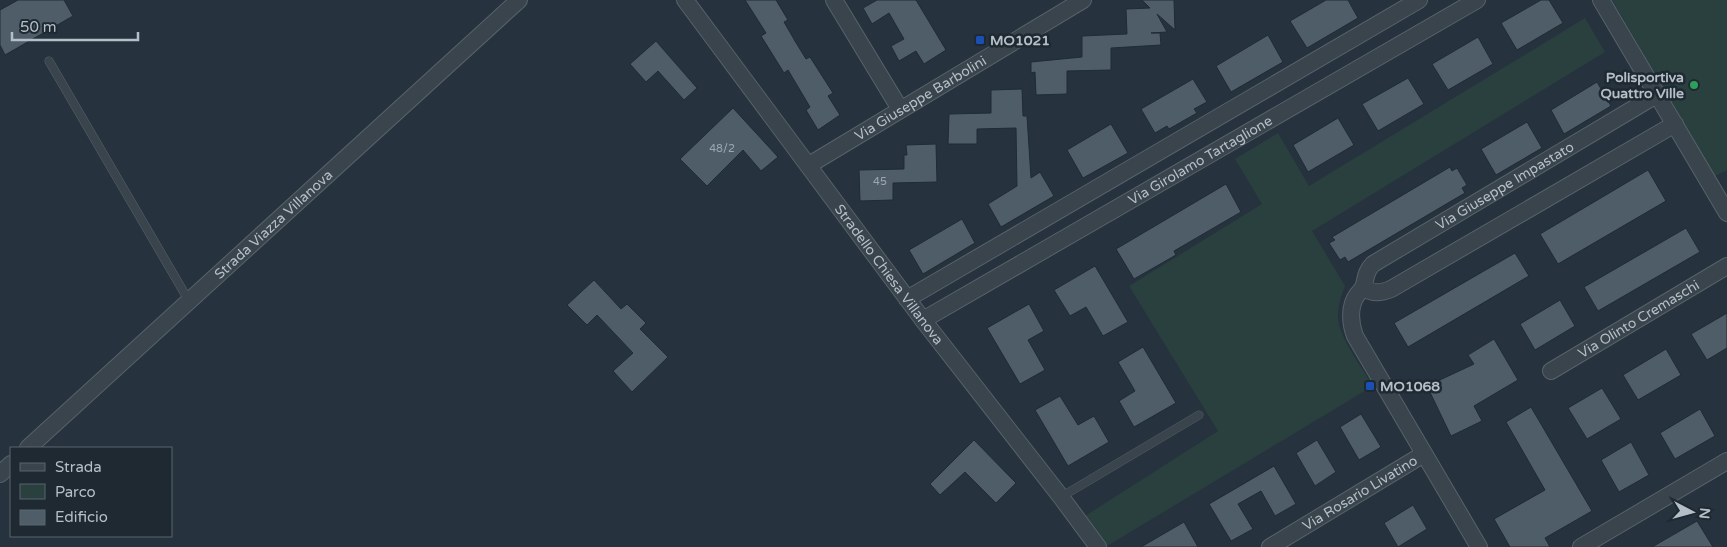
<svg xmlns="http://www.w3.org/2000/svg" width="1727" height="547" font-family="'Varela Round',sans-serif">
  <rect width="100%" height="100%" fill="#26323d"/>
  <g fill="#29403f">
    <path d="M1612 0H1727V170L1715 176Z"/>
    <path d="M1585 18 1605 52 1312 231 1345 286C1341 296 1338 306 1338 317 1338 336 1363 369 1373 386L1107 546 1085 516 1218 431 1129 286 1262 204 1235 159 1278 133 1309 186Z"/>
  </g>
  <g fill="#4e5d67" stroke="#202b34">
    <path d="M18 0H64L73 16 5 55 0 45V10Z"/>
    <path d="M745 0H776L788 20 784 22 795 41 806 59 810 57 833 93 828 96 840 115 818 130 806 110 810 107 788 70 784 73 761 36 766 33Z"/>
    <path d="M877 0H916L946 50 924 64 916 51 899 61 891 46 904 39 889 13 872 24 863 8Z"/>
    <path d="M1142 0H1174L1175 30 1157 14 1167 32 1151 33H1160L1161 45 1111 48V70L1067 71V94L1036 95 1035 72 1031 73V62L1082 57V36L1127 34 1126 9 1150 8Z"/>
    <path d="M1326 0H1348L1358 18 1307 48 1290 21Z"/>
    <path d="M1541 0H1549L1563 23 1517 50 1501 23Z"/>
    <path d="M1268 35 1283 62 1231 92 1216 66Z"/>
    <path d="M1478 37 1493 64 1448 90 1432 64Z"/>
    <path d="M656 41 697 88 684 100 658 71 646 82 630 64Z"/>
    <path d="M1408 78 1424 104 1378 131 1362 104Z"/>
    <path d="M1193 79 1207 102 1194 109 1197 113 1169 129 1167 126 1155 133 1141 109Z"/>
    <path d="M1597 82 1611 106 1564 134 1551 110Z"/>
    <path d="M1022 89 1023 116H1027L1031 178 1040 172 1054 196 1001 227 988 204 1017 186 1016 128 977 129V144H948L949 114 991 113V90Z"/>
    <path d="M733 108 778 157 761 171 743 150 707 186 680 159Z"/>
    <path d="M1338 118 1354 145 1308 172 1293 145Z"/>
    <path d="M1527 122 1542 148 1496 175 1481 149Z"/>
    <path d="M1111 124 1128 153 1083 178 1067 150Z"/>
    <path d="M936 144 937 182 893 183V200L860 201 859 170 904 169V155H907L906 145Z"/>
    <path d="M1450 167 1452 171 1457 168 1467 185 1462 188 1465 193 1348 262 1345 257 1340 260 1329 243 1335 240 1332 237Z"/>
    <path d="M1648 170 1666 201 1558 264 1540 234Z"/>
    <path d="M1226 184 1241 212 1174 251 1176 255 1134 279 1116 249Z"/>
    <path d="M962 219 975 243 923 274 909 250Z"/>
    <path d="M1686 228 1700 252 1598 311 1584 287Z"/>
    <path d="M1515 253 1529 276 1408 347 1394 323Z"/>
    <path d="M1095 266 1128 322 1103 336 1086 307 1070 316 1054 290Z"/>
    <path d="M594 280 621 309 627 304 646 323 640 329 668 357 632 392 613 371 633 353 597 315 587 325 567 305Z"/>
    <path d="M1560 300 1575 326 1535 350 1520 324Z"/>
    <path d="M1029 304 1044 331 1028 340 1045 370 1020 384 987 328Z"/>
    <path d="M1727 313V348L1707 360 1691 334Z"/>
    <path d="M1494 339 1518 380 1474 406 1482 421 1451 436 1427 386 1474 364 1468 355Z"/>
    <path d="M1143 347 1176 403 1134 427 1119 401 1135 391 1118 362Z"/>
    <path d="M1666 349 1681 375 1638 400 1623 375Z"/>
    <path d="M1602 388 1621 419 1587 439 1568 408Z"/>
    <path d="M1060 396 1078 425 1094 416 1109 442 1068 466 1035 410Z"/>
    <path d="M1531 407 1592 511 1545 538 1550 547H1510L1494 519 1545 490 1506 422Z"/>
    <path d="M1700 409 1715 436 1675 459 1660 433Z"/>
    <path d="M1361 414 1381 447 1359 460 1340 427Z"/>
    <path d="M974 440 1016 483 996 503 965 472 940 495 930 484Z"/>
    <path d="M1317 440 1336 472 1315 486 1296 453Z"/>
    <path d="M1631 442 1649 475 1619 492 1601 460Z"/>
    <path d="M1274 466 1296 504 1275 516 1261 491 1238 504 1253 529 1231 541 1209 504Z"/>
    <path d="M1413 505 1427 529 1398 547 1384 523Z"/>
    <path d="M1697 521 1713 547H1652Z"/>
    <path d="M1184 522 1198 547H1141Z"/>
  </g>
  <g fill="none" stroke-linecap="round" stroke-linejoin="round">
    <g stroke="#57626b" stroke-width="9">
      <g id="lane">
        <path d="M49 61 189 301"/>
        <path d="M1061 497 1199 415"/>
      </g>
    </g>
    <g stroke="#57626b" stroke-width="18">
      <g id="street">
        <path id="s1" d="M685 0 923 320 1061 497 1098 547"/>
        <path d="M834 0 900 109"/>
        <path d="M1601 0 1727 213"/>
        <path id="s2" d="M809 165 1083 0"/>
        <path d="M1364 288C1373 294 1381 293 1391 289L1675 124"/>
        <path d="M907 299 1419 0"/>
        <path id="s3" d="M923 320 1477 0"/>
        <path id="s4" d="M1551 371 1727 266"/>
        <path id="s5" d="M28 448 519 0"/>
        <path d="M0 474 11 464"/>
        <path id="s6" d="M1270 547 1424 454"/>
        <path id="s7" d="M1479 547 1355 336C1350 323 1349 306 1357 295 1360 291 1363 289 1364 285 1366 277 1366 271 1373 264L1658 94"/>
        <path d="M1581 547 1727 461"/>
      </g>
    </g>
    <use href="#lane" stroke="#39444d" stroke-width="8"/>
    <use href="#street" stroke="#39444d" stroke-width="16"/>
  </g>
  <g fill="#1a4fb4" stroke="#1e2932" stroke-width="2">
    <rect x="975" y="35" width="10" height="10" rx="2.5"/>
    <rect x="1365" y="381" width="10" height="10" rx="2.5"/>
  </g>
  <circle fill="#2e9e5b" stroke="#1e2932" stroke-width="2" cx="1694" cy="85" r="5"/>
  <g text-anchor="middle" stroke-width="5" stroke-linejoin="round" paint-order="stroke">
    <g font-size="11" fill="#9ba6b0">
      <text x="722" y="152">48/2</text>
      <text x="880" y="185">45</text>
    </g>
    <g font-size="14" font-weight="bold" fill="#b5bfc8" stroke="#1e2932" text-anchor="start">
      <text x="990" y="45">MO1021</text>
      <text x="1684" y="82" text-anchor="end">Polisportiva<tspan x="1684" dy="16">Quattro Ville</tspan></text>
      <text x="1380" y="391">MO1068</text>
    </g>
    <g font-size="14" fill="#b5bfc8" stroke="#1e2932">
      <text dy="5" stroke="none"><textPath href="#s2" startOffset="130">Via Giuseppe Barbolini</textPath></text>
      <text dy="5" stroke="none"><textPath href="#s3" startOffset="320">Via Girolamo Tartaglione</textPath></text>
      <text dy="5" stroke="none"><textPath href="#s7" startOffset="476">Via Giuseppe Impastato</textPath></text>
      <text dy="5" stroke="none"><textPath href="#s5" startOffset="332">Strada Viazza Villanova</textPath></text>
      <text dy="5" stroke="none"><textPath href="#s1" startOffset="342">Stradello Chiesa Villanova</textPath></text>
      <text dy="5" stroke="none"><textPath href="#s4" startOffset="102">Via Olinto Cremaschi</textPath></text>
      <text dy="5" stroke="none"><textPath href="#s6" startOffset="105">Via Rosario Livatino</textPath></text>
    </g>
  </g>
  <rect x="10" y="447" width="162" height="90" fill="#1e2932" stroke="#5a656e"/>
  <rect x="20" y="463" width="25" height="8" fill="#39444d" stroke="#5a656e"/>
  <text x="55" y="472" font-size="15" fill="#b5bfc8">Strada</text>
  <rect x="20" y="484" width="25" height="15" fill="#29403f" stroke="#5a656e"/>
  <text x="55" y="497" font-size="15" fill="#b5bfc8">Parco</text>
  <rect x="20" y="510" width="25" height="15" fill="#4e5d67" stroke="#5a656e"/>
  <text x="55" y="522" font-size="15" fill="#b5bfc8">Edificio</text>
  <g transform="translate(1692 512) rotate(96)" stroke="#1e2932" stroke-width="4" paint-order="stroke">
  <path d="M0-4L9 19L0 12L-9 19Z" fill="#b5bfc8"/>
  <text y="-8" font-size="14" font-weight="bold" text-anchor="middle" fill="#b5bfc8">N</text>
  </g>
  <path d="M12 32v8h126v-8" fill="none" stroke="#b5bfc8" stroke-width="2.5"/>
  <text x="20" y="32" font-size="15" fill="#b5bfc8" stroke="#1e2932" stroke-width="4" paint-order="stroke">50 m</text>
</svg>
